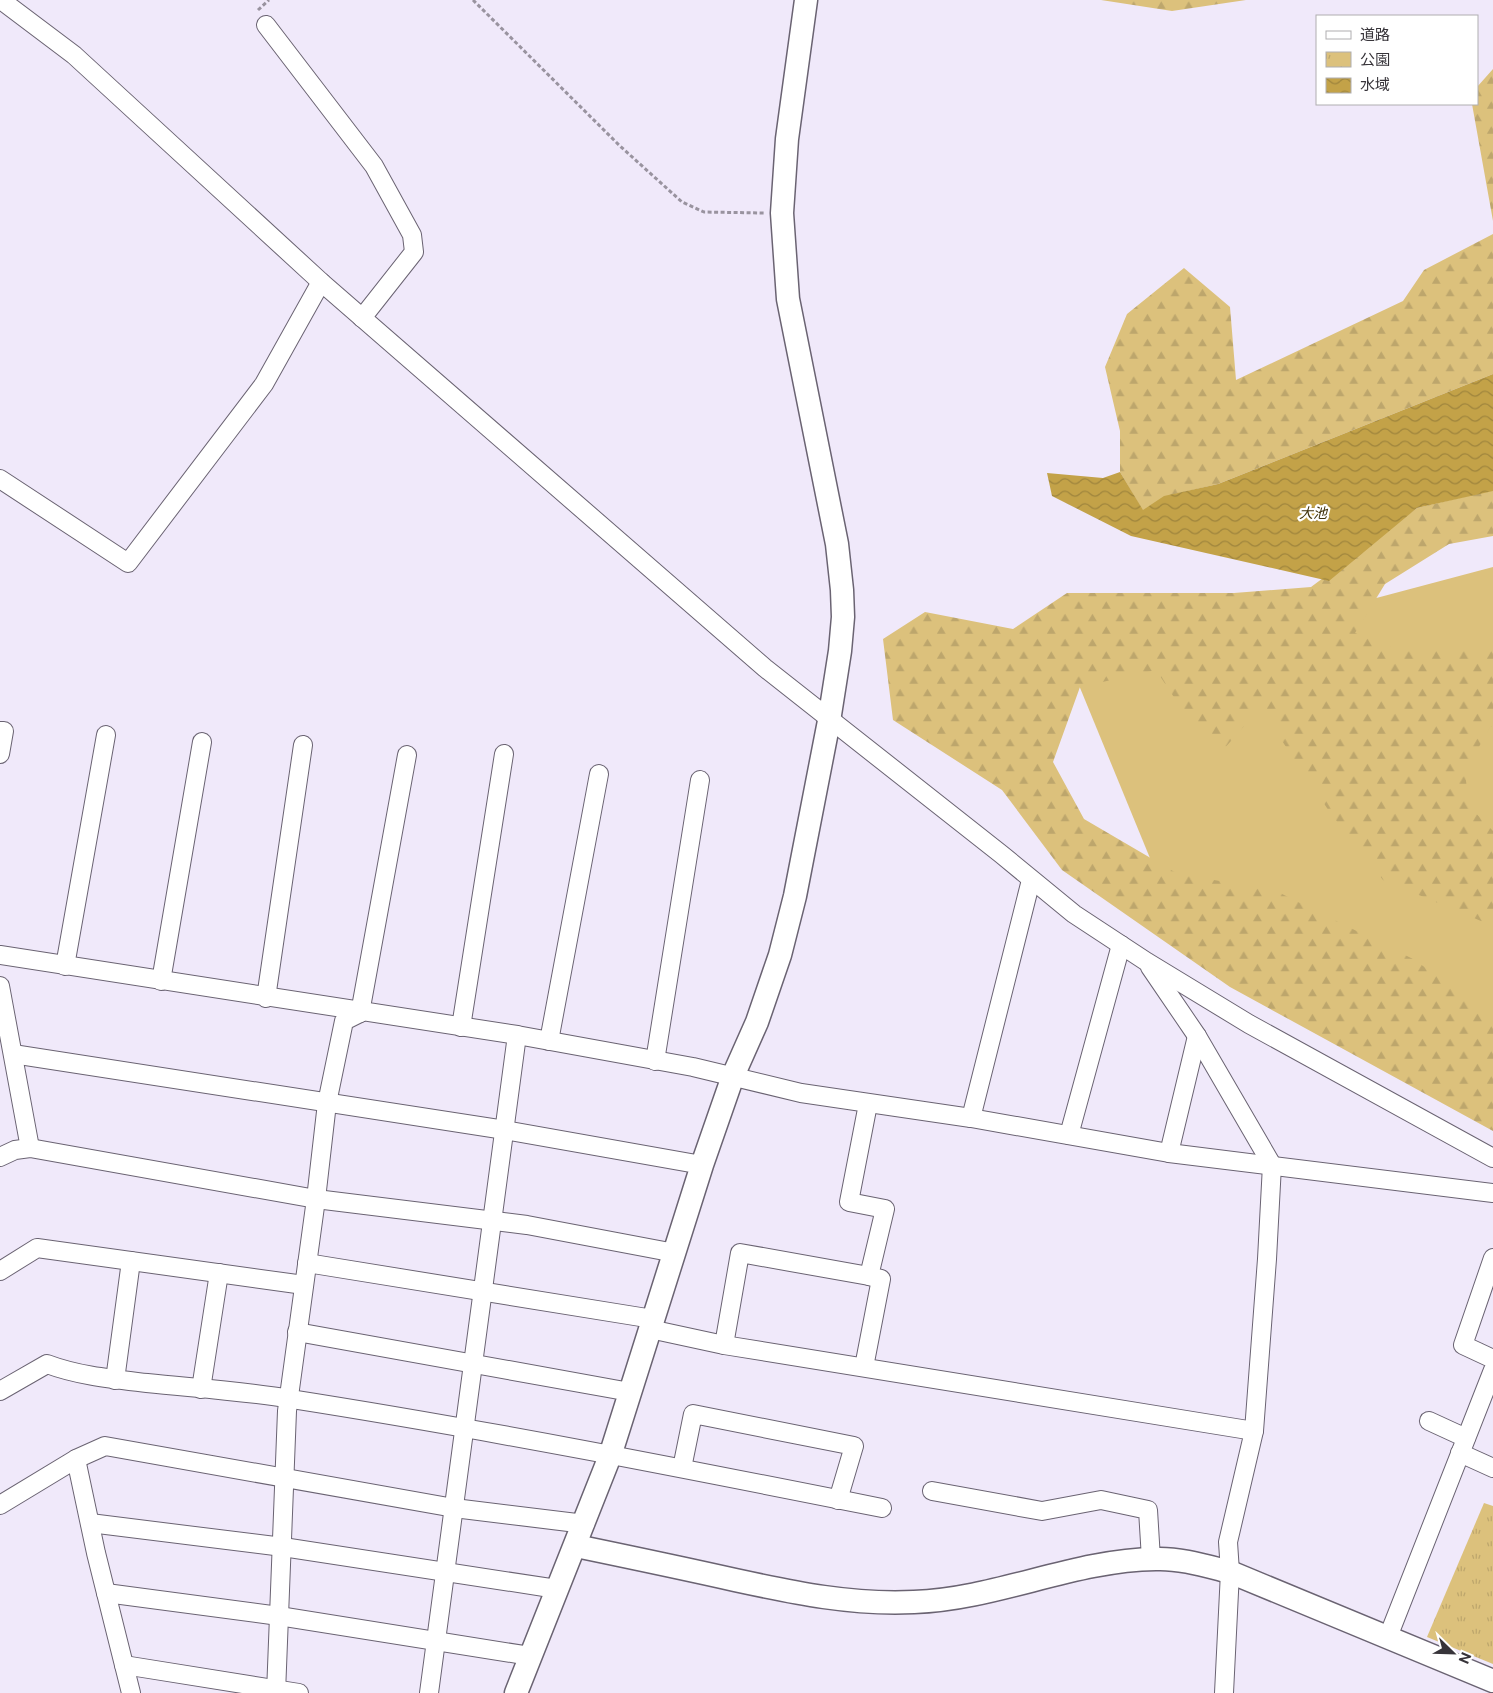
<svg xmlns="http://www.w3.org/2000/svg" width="1493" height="1693" font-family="'Public Sans','Noto Sans JP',sans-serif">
  <defs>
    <pattern id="forest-firs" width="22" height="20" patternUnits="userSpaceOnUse" patternTransform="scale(1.25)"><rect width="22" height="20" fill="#dcc17c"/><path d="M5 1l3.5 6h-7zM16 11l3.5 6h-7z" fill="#bda66c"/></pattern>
    <pattern id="park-tufts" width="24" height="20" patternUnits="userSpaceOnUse" patternTransform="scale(1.25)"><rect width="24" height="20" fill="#dcc17c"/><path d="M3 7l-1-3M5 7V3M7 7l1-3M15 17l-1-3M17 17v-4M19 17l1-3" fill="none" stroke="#bda66c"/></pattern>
    <pattern id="water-waves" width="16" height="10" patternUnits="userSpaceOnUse" patternTransform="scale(1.25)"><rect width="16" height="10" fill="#c3a248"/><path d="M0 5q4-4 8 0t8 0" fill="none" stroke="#9f853d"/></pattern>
  </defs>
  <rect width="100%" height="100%" fill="#f0e9fa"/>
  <path fill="#dcc17c" d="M1493 567V1062L1168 902 1076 678Z"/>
  <g fill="url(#forest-firs)">
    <path d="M1101 0H1246L1172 11Z"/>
    <path d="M1493 69V221L1472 104H1477V87Z"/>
    <path d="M1493 234V374L1218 484 1175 494 1143 511 1120 472V431L1105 367 1127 314 1184 268 1230 307 1236 380 1403 301 1424 270Z"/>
    <path d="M1493 490V536L1449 544 1385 584 1355 633 1394 648 1493 647V726L1490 727 1465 772 1469 806 1493 831V926L1383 880 1331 814 1260 708 1223 750 1189 720 1156 670 1080 687 1053 762 1084 819 1178 874 1274 890 1413 959 1493 1015V1131L1230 987 1062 870 1002 790 893 720 883 639 925 612 1013 629 1067 593H1234L1311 587 1417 508Z"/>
  </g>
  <path fill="url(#park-tufts)" d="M1484 1503 1493 1506V1664L1427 1637Z"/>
  <path fill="url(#water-waves)" d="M1493 374V491L1417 508 1329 581 1131 536 1052 496 1047 473 1103 478 1120 472 1143 510 1164 496 1218 484Z"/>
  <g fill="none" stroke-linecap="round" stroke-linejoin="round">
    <g stroke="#6a6372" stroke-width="20">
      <g id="minor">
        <path d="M1 0 74 55 321 282 765 668 1001 854 1074 914 1147 962 1249 1024 1493 1158"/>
        <path d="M266 25 374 166 412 235 414 252 362 318"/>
        <path d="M0 479 128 563 264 384 321 282"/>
        <path d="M0 731H4L0 754"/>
        <path d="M0 955 517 1035 693 1067 801 1093 971 1118 1169 1153 1493 1193"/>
        <path d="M65 966 106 735"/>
        <path d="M1150 967 1197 1036 1272 1165 1267 1259 1254 1431 1228 1542 1230 1572 1224 1693"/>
        <path d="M161 981 202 742"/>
        <path d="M0 986 30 1148"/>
        <path d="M266 998 303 745"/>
        <path d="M360 1013 407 755"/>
        <path d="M461 1027 504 754"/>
        <path d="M549 1041 599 774"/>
        <path d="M13 1054 505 1130 702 1165"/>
        <path d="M655 1061 700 780"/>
        <path d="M971 1118 1031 880"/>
        <path d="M1069 1135 1121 945"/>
        <path d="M1169 1153 1197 1036"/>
        <path d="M0 1157 15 1150 30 1148 316 1199 527 1225 675 1253"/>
        <path d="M1493 1258 1463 1345 1493 1359"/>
        <path d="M307 1263 653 1319"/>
        <path d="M0 1271 37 1248 304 1285"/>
        <path d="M650 1329 724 1345 1254 1431"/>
        <path d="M297 1332 630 1392"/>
        <path d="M724 1345 740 1253 869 1276"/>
        <path d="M864 1367 881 1279 869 1276 885 1209 849 1202 868 1104"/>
        <path d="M115 1380 131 1261"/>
        <path d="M201 1389 219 1273"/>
        <path d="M0 1391 47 1364C79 1376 113 1379 147 1383 195 1388 244 1391 291 1399 489 1430 686 1469 882 1508"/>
        <path d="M1429 1421 1466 1438"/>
        <path d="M1460 1453 1493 1468"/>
        <path d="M76 1459 96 1553 131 1693"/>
        <path d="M682 1468 693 1414 854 1446 838 1500"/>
        <path d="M932 1491 1042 1511 1101 1500 1148 1510 1151 1559"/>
        <path d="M0 1505 76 1459 105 1446 454 1508 585 1524"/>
        <path d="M90 1523 283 1547 557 1589"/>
        <path d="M106 1593 279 1616 530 1656"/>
        <path d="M1388 1637 1493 1370"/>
        <path d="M124 1665 299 1693"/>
        <path d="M276 1693 287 1411 316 1199 327 1103 344 1021 360 1013"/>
        <path d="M429 1693 517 1035"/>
      </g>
    </g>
    <g stroke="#6a6372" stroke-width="25">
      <g id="tertiary">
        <path d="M576 1546C629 1557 682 1568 735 1580 795 1593 852 1605 914 1602 997 1599 1073 1560 1156 1559 1180 1558 1206 1566 1230 1572L1493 1681"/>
        <path d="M516 1693 610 1456 702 1165 733 1076 757 1022 780 955 795 896 829 721 840 651 843 617 842 590 837 544 788 299 782 213 787 139 806 0"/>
      </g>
    </g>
    <g stroke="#99939f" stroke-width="3" stroke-dasharray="4 2.5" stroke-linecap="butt">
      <path d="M473 0 620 146 682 202 704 212 764 213"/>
      <path d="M258 10 269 0"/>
    </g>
    <use href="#minor" stroke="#fff" stroke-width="18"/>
    <use href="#tertiary" stroke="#fff" stroke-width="22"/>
  </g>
  <g text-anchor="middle" stroke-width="4.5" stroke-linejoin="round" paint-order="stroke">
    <g font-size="14" font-style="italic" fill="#3f310a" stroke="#fff">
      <text x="1313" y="518">大池</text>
    </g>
  </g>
  <rect x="1316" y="15" width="162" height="90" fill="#ffffff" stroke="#afaeb0"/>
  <rect x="1326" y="31" width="25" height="8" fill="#ffffff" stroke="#afaeb0"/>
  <text x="1360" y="40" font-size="15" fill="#37343a">道路</text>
  <rect x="1326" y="52" width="25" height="15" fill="url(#park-tufts)" stroke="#afaeb0"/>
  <text x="1360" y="65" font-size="15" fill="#37343a">公園</text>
  <rect x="1326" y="78" width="25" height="15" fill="url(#water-waves)" stroke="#afaeb0"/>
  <text x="1360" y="90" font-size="15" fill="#37343a">水域</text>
  <g transform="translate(1453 1653) rotate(113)" stroke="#ffffff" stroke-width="4" paint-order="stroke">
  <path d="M0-4L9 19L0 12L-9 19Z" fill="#37343a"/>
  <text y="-8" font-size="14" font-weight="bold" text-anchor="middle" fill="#37343a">N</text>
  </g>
</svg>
